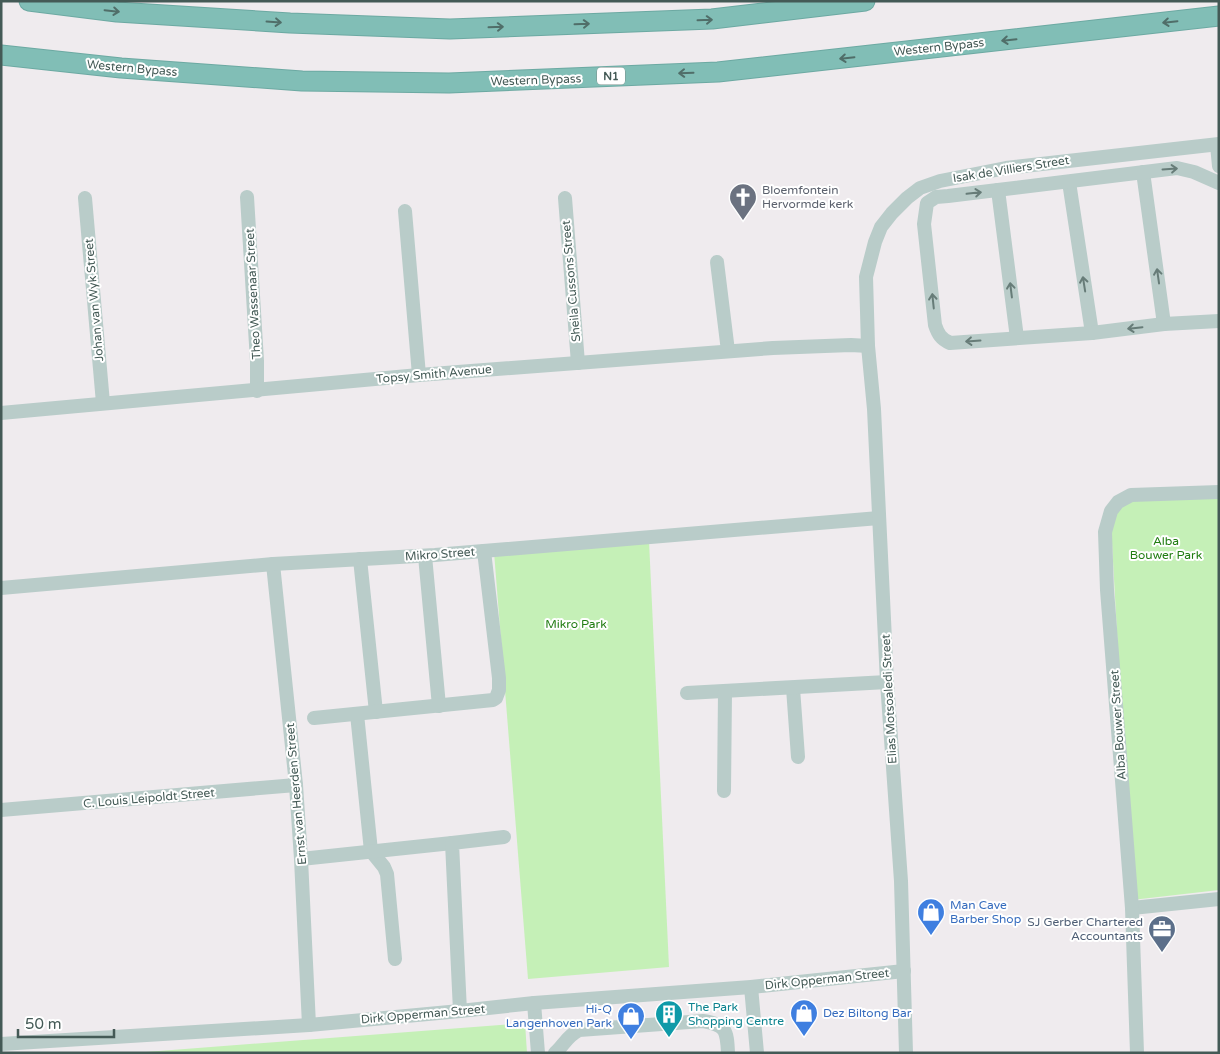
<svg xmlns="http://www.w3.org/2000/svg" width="1220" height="1054" font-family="'Varela Round',sans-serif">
  <rect width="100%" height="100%" fill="#efebee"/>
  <g fill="#c5f0b7">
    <path d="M1219 489V890L1132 900 1111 525 1119 508 1129 500Z"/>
    <path d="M649 541 669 967 528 979 494 552Z"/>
    <path d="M525 1023 527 1053H133Z"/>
  </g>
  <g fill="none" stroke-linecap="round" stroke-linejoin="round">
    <g stroke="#6ca9a2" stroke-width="21">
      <g id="highway">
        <path d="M29 1 117 12 290 23 450 29 712 19 865 1"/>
        <path d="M1 55 121 68 302 81 449 83 718 72 1219 16"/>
      </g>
    </g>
    <g stroke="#b9ccc9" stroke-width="14">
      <path d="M1217 145 1219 166"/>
      <path d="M1143 172 1164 324"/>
      <path d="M1069 182 1092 333"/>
      <path d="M1219 183 1194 172 1177 168 948 196 936 197 927 203 924 224 935 325C938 334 941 339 950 343L1092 333 1164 324 1219 321"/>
      <path d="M998 190 1017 338"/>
      <path d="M247 197 257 361V391"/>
      <path d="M85 198 103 403"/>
      <path d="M565 198 578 363"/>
      <path d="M405 211 419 375"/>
      <path d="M717 262 728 351"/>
      <path d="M1 413 419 375 773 348 851 345 868 346"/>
      <path d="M425 556 439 706"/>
      <path d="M360 559 376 712"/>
      <path d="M273 564 296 785 301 859 309 1025"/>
      <path d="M1 588 273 564 435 555 879 518"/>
      <path d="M793 688 798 757"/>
      <path d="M687 693 887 682"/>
      <path d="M357 714 371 851 384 867 387 874 395 959"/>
      <path d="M314 718 493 700 496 698 499 690V678L484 551"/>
      <path d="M724 791 725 692"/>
      <path d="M1 810 296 785"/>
      <path d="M301 859 452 843"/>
      <path d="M1132 908 1219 899"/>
      <path d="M751 987 757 1053"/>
      <path d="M534 1003 538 1053"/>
      <path d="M460 1011 452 843 504 837"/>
      <path d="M1 1044 309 1025 460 1011 534 1003 751 987 904 971"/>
      <path d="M555 1053C564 1045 567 1036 579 1030L703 1021C726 1025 727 1030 728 1053"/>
      <path d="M906 1053 901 881 887 682 874 409 868 346 866 277 875 242 881 227 892 213 907 198 920 188 940 181 1006 168 1219 144"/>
      <path d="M1137 1053 1132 908 1107 590 1105 532 1111 511 1118 502 1131 495 1219 492"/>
    </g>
    <use href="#highway" stroke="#81beb6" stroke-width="19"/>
  </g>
  <defs><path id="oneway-shaft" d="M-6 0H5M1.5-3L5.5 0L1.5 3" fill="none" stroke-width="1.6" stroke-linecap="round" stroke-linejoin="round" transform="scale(1.25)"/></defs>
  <g stroke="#506e69">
    <use href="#oneway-shaft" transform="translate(112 11) rotate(6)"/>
    <use href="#oneway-shaft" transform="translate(705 20) rotate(-2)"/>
    <use href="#oneway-shaft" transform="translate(274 22) rotate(4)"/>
    <use href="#oneway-shaft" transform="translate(1170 22) rotate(174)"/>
    <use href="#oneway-shaft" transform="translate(582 24) rotate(-2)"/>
    <use href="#oneway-shaft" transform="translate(496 27) rotate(-2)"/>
    <use href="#oneway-shaft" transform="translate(1009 40) rotate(174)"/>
    <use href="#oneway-shaft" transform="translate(847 58) rotate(174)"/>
    <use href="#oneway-shaft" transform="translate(686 73) rotate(178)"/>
  </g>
  <g stroke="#677c78">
    <use href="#oneway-shaft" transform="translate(1170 169) rotate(-4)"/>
    <use href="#oneway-shaft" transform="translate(974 193) rotate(-6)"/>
    <use href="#oneway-shaft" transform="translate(1158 276) rotate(-98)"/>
    <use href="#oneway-shaft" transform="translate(1084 284) rotate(-99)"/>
    <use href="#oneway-shaft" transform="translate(1011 290) rotate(-97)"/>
    <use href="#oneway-shaft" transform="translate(933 301) rotate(-96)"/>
    <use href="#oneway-shaft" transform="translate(1135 328) rotate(174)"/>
    <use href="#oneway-shaft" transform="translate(973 341) rotate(176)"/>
  </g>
  <defs>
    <g id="church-pin" transform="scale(1.4375)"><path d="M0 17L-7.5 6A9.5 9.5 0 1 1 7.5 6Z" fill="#6b7280" stroke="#fff"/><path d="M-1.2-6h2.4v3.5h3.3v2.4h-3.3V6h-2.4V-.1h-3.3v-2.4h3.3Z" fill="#fff"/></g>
    <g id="shop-pin" transform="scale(1.4375)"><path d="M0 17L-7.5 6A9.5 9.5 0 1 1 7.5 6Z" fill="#3f7fe0" stroke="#fff"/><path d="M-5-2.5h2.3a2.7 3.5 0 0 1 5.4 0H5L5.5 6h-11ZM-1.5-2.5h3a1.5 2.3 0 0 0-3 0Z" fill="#fff"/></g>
    <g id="office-pin" transform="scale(1.4375)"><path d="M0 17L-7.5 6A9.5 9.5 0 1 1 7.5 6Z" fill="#5c6f8a" stroke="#fff"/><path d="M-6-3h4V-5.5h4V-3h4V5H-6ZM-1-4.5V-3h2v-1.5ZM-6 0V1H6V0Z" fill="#fff"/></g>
    <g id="building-pin" transform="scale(1.4375)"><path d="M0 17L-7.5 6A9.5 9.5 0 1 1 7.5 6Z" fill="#0f9aa8" stroke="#fff"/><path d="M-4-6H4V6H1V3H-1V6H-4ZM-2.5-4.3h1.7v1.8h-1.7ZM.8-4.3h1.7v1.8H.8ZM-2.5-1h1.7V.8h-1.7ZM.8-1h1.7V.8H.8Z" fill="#fff"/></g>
  </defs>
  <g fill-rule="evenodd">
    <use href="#church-pin" x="743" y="197"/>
    <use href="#shop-pin" x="931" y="912"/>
    <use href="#office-pin" x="1162" y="929"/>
    <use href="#shop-pin" x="804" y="1013"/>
    <use href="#building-pin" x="669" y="1014"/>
    <use href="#shop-pin" x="631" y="1016"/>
  </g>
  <g text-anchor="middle" stroke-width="4" stroke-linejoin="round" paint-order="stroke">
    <rect fill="#fff" stroke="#7c8c89" stroke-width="1" x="597" y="67.5" width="28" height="17" rx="4"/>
    <g font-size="11" font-weight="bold" fill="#445a56">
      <text x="611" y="80">N1</text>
    </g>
    <g font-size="12" fill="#445a56" stroke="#fff">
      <text transform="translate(939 47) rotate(-6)" y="4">Western Bypass</text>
      <text transform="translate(132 68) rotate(5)" y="4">Western Bypass</text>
      <text transform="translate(536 80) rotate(-2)" y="4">Western Bypass</text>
      <text transform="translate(1011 169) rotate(-9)" y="4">Isak de Villiers Street</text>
      <text transform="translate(571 281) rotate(-95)" y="4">Sheila Cussons Street</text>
      <text transform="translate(253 294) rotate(-93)" y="4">Theo Wassenaar Street</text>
      <text transform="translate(94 300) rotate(-95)" y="4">Johan van Wyk Street</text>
      <text transform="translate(434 374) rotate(-5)" y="4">Topsy Smith Avenue</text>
      <text transform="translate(440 554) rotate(-4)" y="4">Mikro Street</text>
      <text transform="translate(889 699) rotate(-93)" y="4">Elias Motsoaledi Street</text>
      <text transform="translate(1118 725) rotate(-94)" y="4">Alba Bouwer Street</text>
      <text transform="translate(296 794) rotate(-95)" y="4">Ernst van Heerden Street</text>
      <text transform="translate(149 798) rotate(-5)" y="4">C. Louis Leipoldt Street</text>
      <text transform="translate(827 979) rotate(-6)" y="4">Dirk Opperman Street</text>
      <text transform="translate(423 1014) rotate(-5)" y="4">Dirk Opperman Street</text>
    </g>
    <g font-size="12" fill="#5b616d" stroke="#fff" text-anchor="start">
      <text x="762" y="194">Bloemfontein<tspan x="762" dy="14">Hervormde kerk</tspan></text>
    </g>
    <g font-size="12" fill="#217d12" stroke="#fff">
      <text x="1166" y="545">Alba<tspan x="1166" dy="14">Bouwer Park</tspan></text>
      <text x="576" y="628">Mikro Park</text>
    </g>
    <g font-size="12" fill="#366cbe" stroke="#fff" text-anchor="start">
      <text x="950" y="909">Man Cave<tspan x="950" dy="14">Barber Shop</tspan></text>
      <text x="612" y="1013" text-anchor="end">Hi-Q<tspan x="612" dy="14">Langenhoven Park</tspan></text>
      <text x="823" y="1017">Dez Biltong Bar</text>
    </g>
    <g font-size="12" fill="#4e5e75" stroke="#fff" text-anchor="end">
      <text x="1143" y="926">SJ Gerber Chartered<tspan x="1143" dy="14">Accountants</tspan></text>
    </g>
    <g font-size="12" fill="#0d838f" stroke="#fff" text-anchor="start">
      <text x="688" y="1011">The Park<tspan x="688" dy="14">Shopping Centre</tspan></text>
    </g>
  </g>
  <rect width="1220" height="1054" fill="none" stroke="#445a56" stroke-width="5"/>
  <path d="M18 1029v8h96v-8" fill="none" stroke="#445a56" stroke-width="2.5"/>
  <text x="25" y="1029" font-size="15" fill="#445a56" stroke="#ffffff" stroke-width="4" paint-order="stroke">50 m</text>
</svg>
